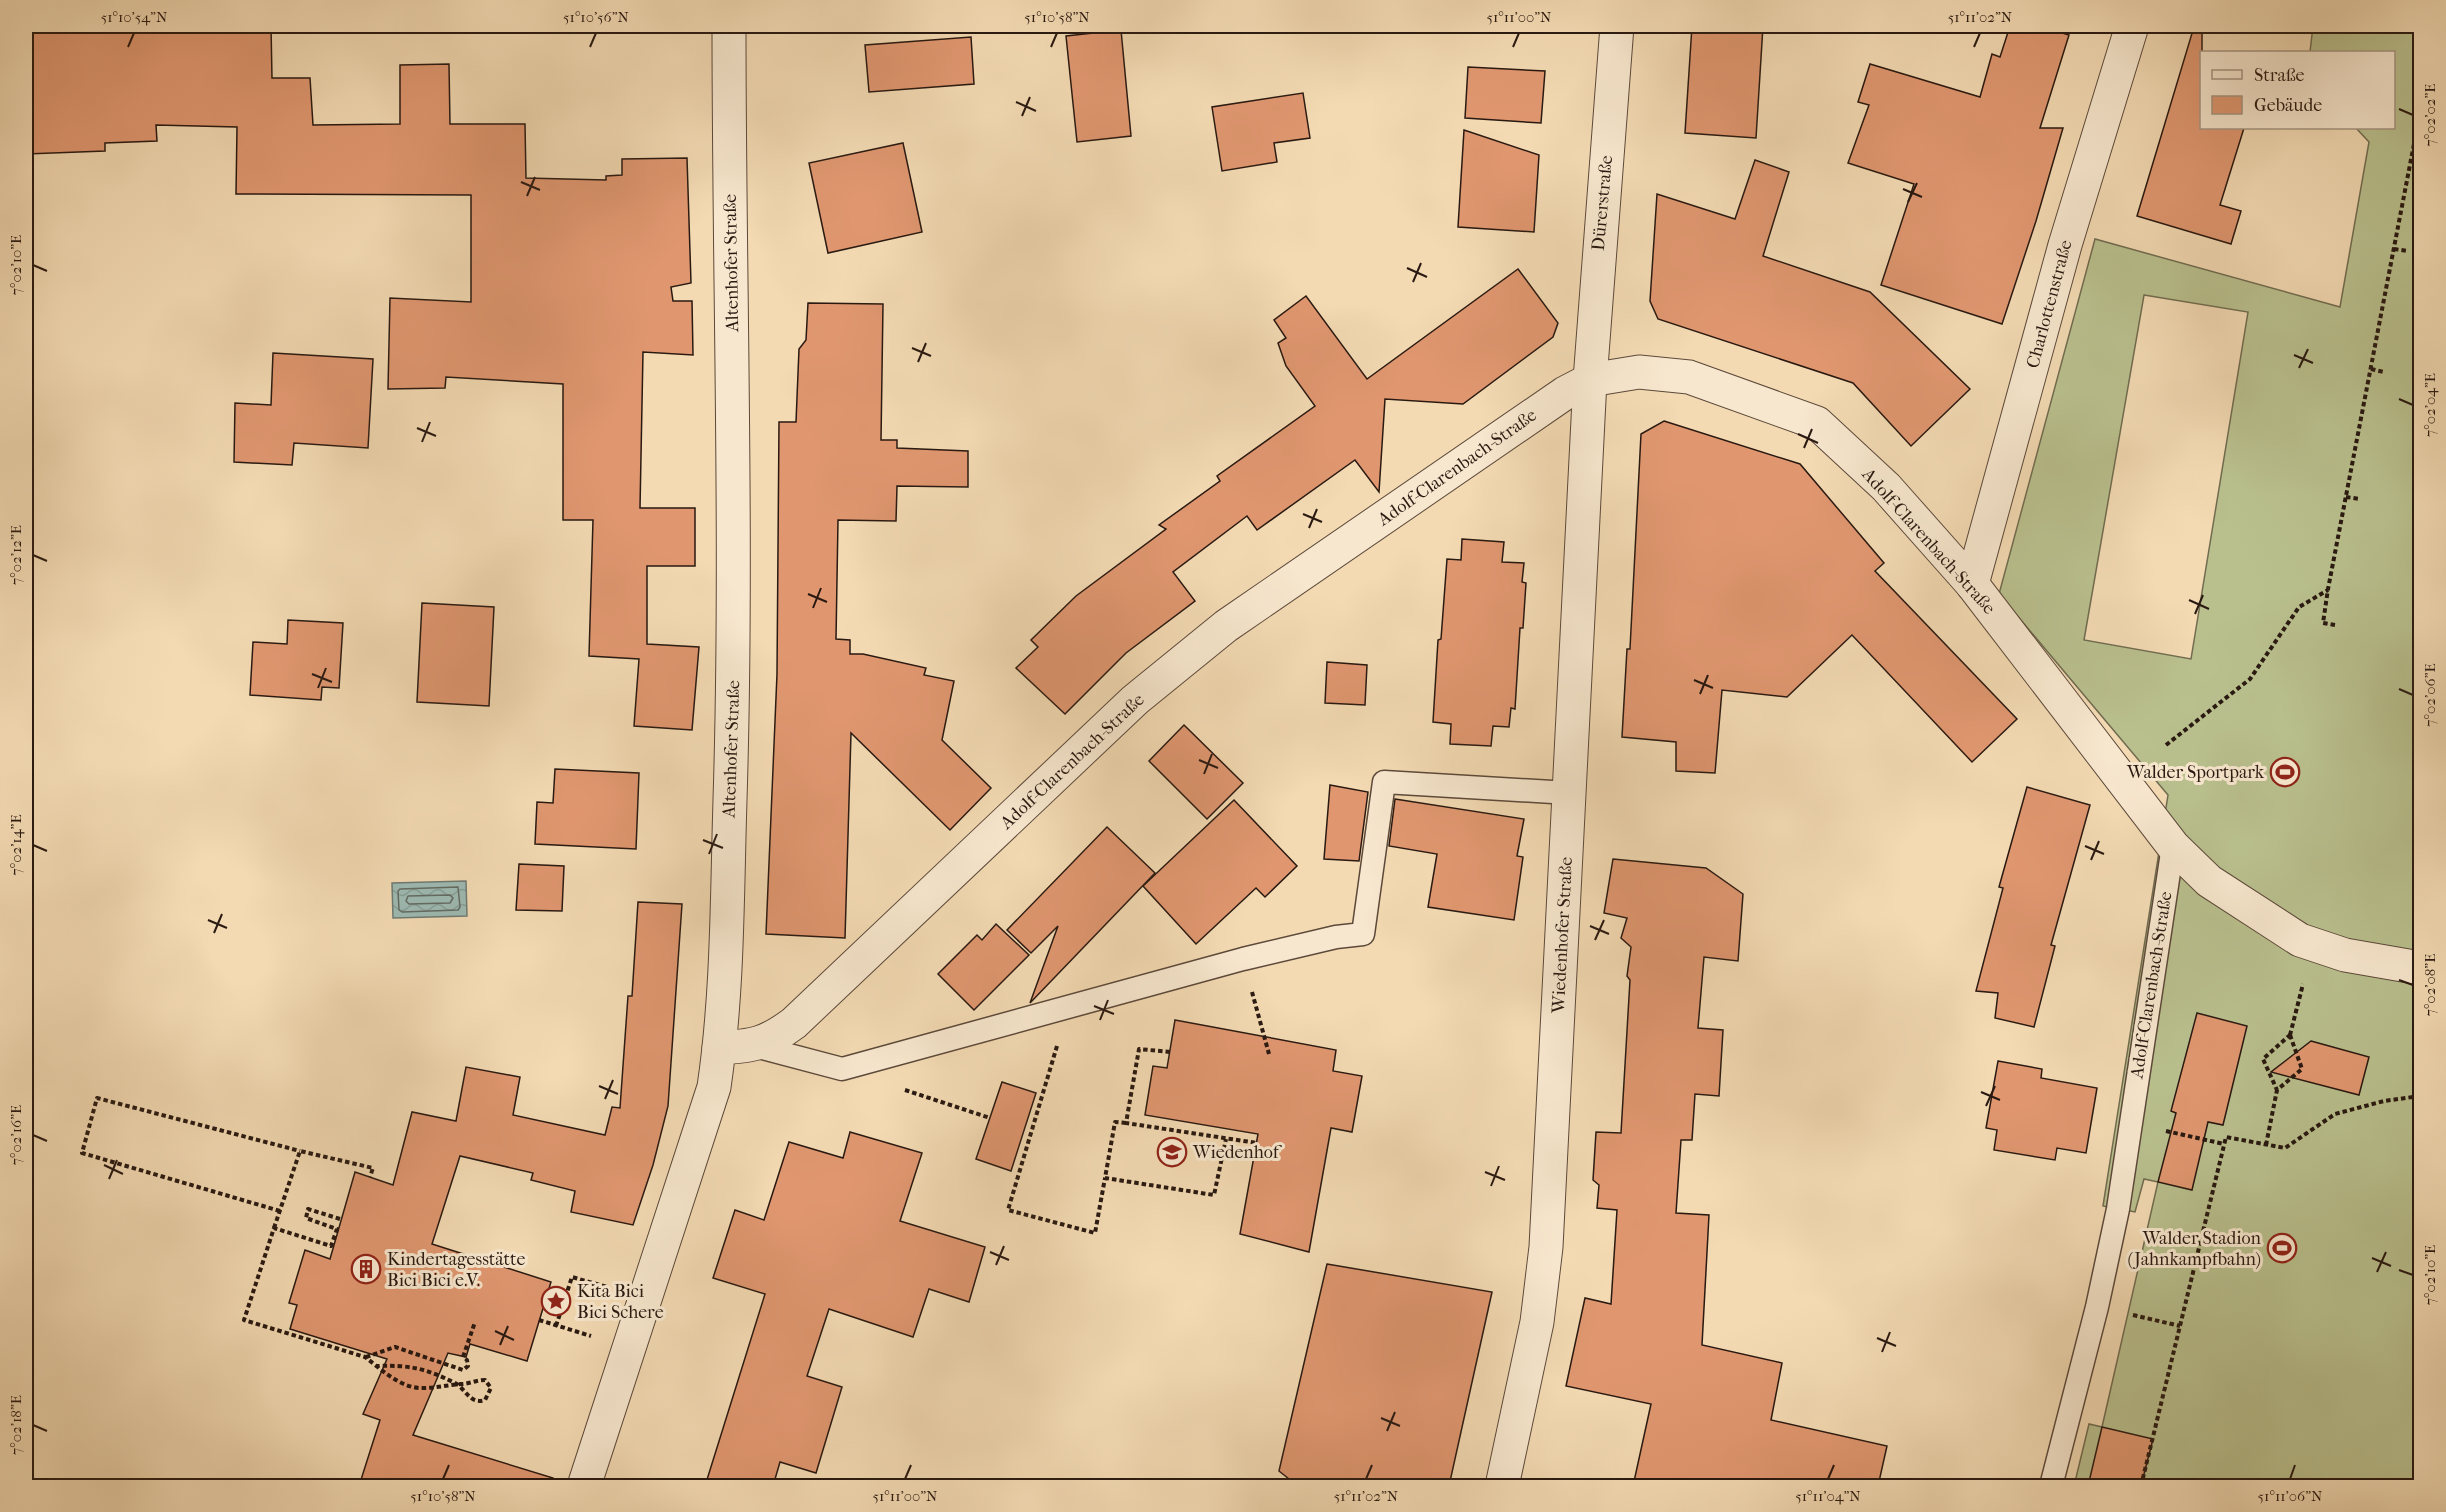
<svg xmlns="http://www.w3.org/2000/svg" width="2446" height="1512" font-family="'IM FELL French Canon',serif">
  <defs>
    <pattern id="water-waves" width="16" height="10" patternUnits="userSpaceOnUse" patternTransform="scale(1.5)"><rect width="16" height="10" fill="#9dbab3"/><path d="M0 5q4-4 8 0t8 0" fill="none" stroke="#879f99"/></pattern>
  </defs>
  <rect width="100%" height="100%" fill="#f3dab3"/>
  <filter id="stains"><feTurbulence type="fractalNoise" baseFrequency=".00333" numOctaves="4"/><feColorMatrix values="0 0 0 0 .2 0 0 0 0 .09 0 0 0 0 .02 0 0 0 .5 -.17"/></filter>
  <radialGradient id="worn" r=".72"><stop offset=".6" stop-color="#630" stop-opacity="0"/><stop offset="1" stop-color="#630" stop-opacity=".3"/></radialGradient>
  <path fill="#b9c08e" stroke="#716c50" stroke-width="1.5" fill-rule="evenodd" d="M2313 26H2420V1486H2074L2089 1424 2102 1427 2158 1182 2144 1179 2135 1212 2103 1206 2168 795 1999 594 2095 239 2340 307 2369 142 2356 128H2394V52H2310ZM2144 295 2248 312 2191 659 2084 640Z"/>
  <path fill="url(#water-waves)" stroke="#6f7a72" stroke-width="1.5" d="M466 881 467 916 393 918 392 883Z"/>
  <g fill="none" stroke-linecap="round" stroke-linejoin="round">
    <g stroke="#636a62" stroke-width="1.5">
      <path d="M458 887 460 907 458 910 402 912 399 910 398 891 400 889Z"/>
      <path d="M450 895 453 898 450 903 409 904 406 901 408 896Z"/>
    </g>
  </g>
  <g fill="#e09770" stroke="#291911" stroke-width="1.5">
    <path d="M26 26H271L272 78H310L313 125 400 124V65L449 64 450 124H525L526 178 606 180V176L622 175V159L687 158 691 283 671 287 673 301H692L693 355 643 352 640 508H695V566H647V644L699 647 692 730 634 726 639 659 589 656 593 520H563V384L446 377 445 388 388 389 390 298 471 302V195L236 194 237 127 156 125 157 141 105 143V151L26 154Z"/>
    <path d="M1692 26H1763L1756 138 1685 133Z"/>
    <path d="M2010 26H2039L2069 35 2040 128H2063L2036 221 2002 324 1881 285 1914 184 1848 163 1869 105 1858 102 1870 64 1980 97 1992 54 2000 57Z"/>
    <path d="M1121 30 1131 136 1077 142 1066 36Z"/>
    <path d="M2193 30 2202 31V128H2244L2220 205 2241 211 2231 244 2137 216Z"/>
    <path d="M971 37 974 84 869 92 865 45Z"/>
    <path d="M1468 67 1545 71 1541 123 1465 118Z"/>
    <path d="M1303 93 1310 138 1274 143 1277 162 1222 171 1212 107Z"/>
    <path d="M1464 130 1539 155 1534 232 1458 227Z"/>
    <path d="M903 143 922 232 828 253 809 163Z"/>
    <path d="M1755 160 1789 172 1763 256 1870 292 1970 389 1911 446 1853 383 1658 319 1650 301 1657 194 1735 219Z"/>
    <path d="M1518 269 1558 323 1553 337 1463 404 1385 399 1379 492 1355 460 1257 530 1247 516 1173 572 1195 601 1126 653 1065 714 1016 668 1038 647 1031 640 1076 596 1166 529 1159 525 1220 481 1217 476 1315 406 1286 366 1278 343 1286 338 1274 320 1306 296 1367 379Z"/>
    <path d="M808 303 883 304 881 440H897V448L968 451V487L897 486 896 521 838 520 836 639 850 640V654H863L926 668 924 675 954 681 942 740 991 788 950 830 851 733 845 938 766 934 777 674 779 422H796L799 349 806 340Z"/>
    <path d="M273 353 373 359 368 448 294 443 292 465 234 462 235 403 271 405Z"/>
    <path d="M1664 421 1800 464 1884 563 1875 571 2017 719 1972 762 1852 635 1787 697 1722 690 1715 773 1676 771V742L1622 737 1627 649H1630L1641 434Z"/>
    <path d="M1462 539 1504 542 1502 562 1524 563 1522 582 1526 583 1523 628H1520L1515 709 1511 708 1509 727 1493 726 1491 746 1450 744 1451 724 1433 722 1438 640 1441 639 1447 559 1461 560Z"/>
    <path d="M422 603 494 607 489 706 417 702Z"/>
    <path d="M288 620 343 623 339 688 322 687 321 700 250 695 253 642 287 644Z"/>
    <path d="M1327 662 1367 665 1365 705 1325 703Z"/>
    <path d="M1184 725 1243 783 1207 819 1149 761Z"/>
    <path d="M555 769 639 773 636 849 535 844 537 802 553 803Z"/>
    <path d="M1330 785 1368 792 1359 861 1324 859Z"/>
    <path d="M2027 787 2090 805 2051 945 2055 946 2034 1027 1995 1018 1998 993 1976 991 2003 888 1999 887Z"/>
    <path d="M1395 799 1524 819 1517 856 1523 857 1514 920 1428 907 1437 854 1389 846Z"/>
    <path d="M1234 800 1297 866 1265 897 1256 888 1196 944 1143 886Z"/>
    <path d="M1107 827 1155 873 1030 1003 1058 926 1031 953 1007 930Z"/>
    <path d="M1613 859 1706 868 1743 894 1738 961 1704 957 1698 1028 1723 1030 1719 1096 1695 1094 1692 1140H1681L1676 1213 1709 1215 1702 1345 1782 1363 1771 1420 1887 1446 1878 1486H1633L1651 1404 1566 1386 1585 1298 1611 1304 1617 1210 1597 1208 1599 1185 1593 1180 1596 1132 1621 1133 1630 980 1627 976 1631 947 1621 938 1627 918 1604 913Z"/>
    <path d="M519 864 564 866 562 911 516 910Z"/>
    <path d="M638 902 682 904 668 1106 653 1165 633 1225 571 1212 575 1191 531 1180 533 1173 460 1156 432 1244 551 1282 527 1361 470 1344 466 1357 448 1353 413 1435 553 1478 552 1486H359L380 1420 363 1414 387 1359 290 1329 297 1305 289 1303 305 1250 330 1259 355 1172 393 1185 412 1112 456 1121 466 1067 520 1077 513 1115 605 1135 612 1107 620 1108 628 996H632Z"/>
    <path d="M996 924 1029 955 974 1010 938 974 977 935 982 940Z"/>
    <path d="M2197 1013 2247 1026 2223 1125 2208 1122 2192 1190 2158 1182 2176 1113 2171 1111Z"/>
    <path d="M1175 1020 1336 1050 1333 1071 1362 1076 1352 1132 1331 1128 1309 1252 1240 1234 1258 1134 1145 1115 1153 1066 1167 1068Z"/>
    <path d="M2311 1041 2369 1057 2359 1095 2271 1072Z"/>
    <path d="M1998 1061 2042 1069 2041 1078 2097 1088 2086 1153 2057 1148 2055 1160 1994 1150 1997 1130 1986 1128Z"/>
    <path d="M1002 1082 1036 1093 1011 1171 976 1159Z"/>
    <path d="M850 1132 922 1153 900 1221 985 1247 969 1302 929 1289 913 1337 829 1309 807 1376 842 1387 816 1473 780 1462 773 1486H705L765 1294 713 1278 735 1210 764 1220 789 1142 843 1158Z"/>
    <path d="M1327 1264 1492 1292 1449 1486H1298L1279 1471Z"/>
    <path d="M2102 1427 2153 1439 2141 1486H2088Z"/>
  </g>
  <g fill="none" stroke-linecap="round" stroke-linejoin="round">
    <g stroke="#5c493a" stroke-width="25">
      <g id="service">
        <path d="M755 1046 842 1069 1243 959 1336 937 1363 934 1384 782 1569 793"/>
        <path d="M2051 1486 2097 1307 2118 1209 2173 846"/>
      </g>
    </g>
    <g stroke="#5c493a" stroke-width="35">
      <g id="minor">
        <path d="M1972 584 2065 245 2132 26"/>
        <path d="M719 1048C753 1046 766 1044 794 1023L1135 700 1226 626 1565 393 1590 380 1639 372 1689 377 1817 423 1886 487 1972 584 2173 846 2209 881 2300 940 2345 955 2420 968"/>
        <path d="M584 1486 714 1087C728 992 727 895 730 800 738 541 729 284 729 26"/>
        <path d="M1502 1486 1537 1322 1546 1247 1590 380 1617 26"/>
      </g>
    </g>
    <g stroke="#291911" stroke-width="4" stroke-dasharray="4.5 3" stroke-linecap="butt">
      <path d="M2394 249 2408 251"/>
      <path d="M2371 369 2384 372"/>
      <path d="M2346 497 2360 499"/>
      <path d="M2335 625 2323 623 2328 589 2414 144 2420 145"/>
      <path d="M2166 745 2250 679 2299 607 2328 590"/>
      <path d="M1252 992 1269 1054"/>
      <path d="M2290 1035 2302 1069 2277 1090 2263 1059Z"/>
      <path d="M2290 1035 2303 984"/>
      <path d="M1057 1046 1008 1210 1095 1233 1105 1178"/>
      <path d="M1170 1052 1139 1049 1126 1123 1257 1143"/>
      <path d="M905 1090 990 1118"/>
      <path d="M1126 1123 1115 1122 1105 1178 1214 1195 1226 1139"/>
      <path d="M2166 1131 2224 1144"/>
      <path d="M2266 1145 2277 1090"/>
      <path d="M280 1211 82 1153 97 1098 300 1151"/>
      <path d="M340 1219 308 1209 306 1218 337 1229 331 1246 274 1228 244 1320 365 1357C381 1369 401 1389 423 1388 436 1388 448 1385 461 1384 469 1384 476 1380 485 1380L491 1388 485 1400C470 1405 466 1389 455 1383 425 1368 410 1365 377 1366"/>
      <path d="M274 1228 300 1151 373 1168 370 1177"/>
      <path d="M2133 1315 2180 1326"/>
      <path d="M539 1320 591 1336"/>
      <path d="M556 1326 572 1277 607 1287"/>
      <path d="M366 1357 395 1347 463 1370 468 1366 467 1360 463 1357 475 1322"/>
      <path d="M2141 1486 2226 1137 2285 1148 2335 1114 2384 1101 2420 1096"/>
    </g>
    <use href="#service" stroke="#f7e7ce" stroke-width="22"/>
    <use href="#minor" stroke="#f7e7ce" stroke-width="33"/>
  </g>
  <path fill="none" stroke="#291911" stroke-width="2" d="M128 47 134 33M590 47 596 33M1051 47 1057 33M1513 47 1519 33M1974 47 1980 33M1016 102 1036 111M2399 109 2413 115M1022 116 1030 97M521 182 540 190M1903 189 1922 197M527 196 535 177M1908 202 1917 183M33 265 47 271M1407 268 1427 277M1413 282 1421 263M912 348 931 356M2294 355 2313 363M918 362 926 343M2299 368 2308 349M2399 399 2413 405M417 428 436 436M1798 434 1818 443M422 442 430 422M1804 448 1812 429M1303 514 1322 522M1309 528 1317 509M33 555 47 561M808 594 827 602M2189 600 2209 609M813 608 821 588M2195 614 2203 595M312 674 332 682M1694 680 1713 688M318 688 326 668M2399 689 2413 695M1700 694 1708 675M1199 760 1218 768M1204 774 1212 754M703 840 723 848M33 845 47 851M2085 846 2104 854M709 854 717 834M2091 860 2099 841M208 920 227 928M1590 926 1609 934M214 933 222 914M1595 940 1604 920M2399 980 2413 985M1094 1006 1114 1014M1100 1020 1108 1000M599 1086 618 1094M1981 1092 2000 1100M605 1099 613 1080M1986 1106 1995 1086M33 1135 47 1141M104 1165 123 1174M1485 1172 1505 1180M109 1179 117 1160M1491 1186 1499 1166M990 1252 1009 1260M2372 1258 2391 1266M996 1265 1004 1246M2399 1270 2413 1275M2377 1272 2386 1252M495 1331 514 1340M1877 1338 1896 1346M500 1345 508 1326M1882 1352 1890 1332M1381 1418 1400 1426M33 1425 47 1431M1387 1431 1395 1412M443 1479 449 1465M905 1479 911 1465M1366 1479 1372 1465M1828 1479 1834 1465M2290 1479 2295 1465"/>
  <defs>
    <g id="stadium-ring" transform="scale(1.5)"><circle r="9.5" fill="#f7e7ce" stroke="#8f2418" stroke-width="1.5"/><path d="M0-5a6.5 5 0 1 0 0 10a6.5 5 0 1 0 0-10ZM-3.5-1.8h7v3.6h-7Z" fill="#8f2418"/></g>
    <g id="school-ring" transform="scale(1.5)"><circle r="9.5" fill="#f7e7ce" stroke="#8f2418" stroke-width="1.5"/><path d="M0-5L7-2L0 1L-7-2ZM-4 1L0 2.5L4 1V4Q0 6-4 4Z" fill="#8f2418"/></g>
    <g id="building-ring" transform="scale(1.5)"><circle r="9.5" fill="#f7e7ce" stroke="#8f2418" stroke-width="1.5"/><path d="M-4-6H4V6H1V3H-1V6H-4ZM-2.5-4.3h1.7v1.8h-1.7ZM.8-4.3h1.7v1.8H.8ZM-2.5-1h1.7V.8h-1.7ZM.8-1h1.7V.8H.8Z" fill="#8f2418"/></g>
    <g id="sight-ring" transform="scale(1.5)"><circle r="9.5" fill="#f7e7ce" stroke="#8f2418" stroke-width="1.5"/><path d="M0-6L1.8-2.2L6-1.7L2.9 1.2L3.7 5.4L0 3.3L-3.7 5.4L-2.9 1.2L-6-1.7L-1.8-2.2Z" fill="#8f2418"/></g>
  </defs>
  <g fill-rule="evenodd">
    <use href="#stadium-ring" x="2285" y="772"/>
    <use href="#school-ring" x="1172" y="1152"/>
    <use href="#stadium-ring" x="2282" y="1248"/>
    <use href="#building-ring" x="366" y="1269"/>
    <use href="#sight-ring" x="556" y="1301"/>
  </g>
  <g text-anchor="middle" stroke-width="6" stroke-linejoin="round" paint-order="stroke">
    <g font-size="18" fill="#291911" stroke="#f7e7ce">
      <text transform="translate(1602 203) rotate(-85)" y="6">Dürerstraße</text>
      <text transform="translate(731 263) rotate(-91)" y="6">Altenhofer Straße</text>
      <text transform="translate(2049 304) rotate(-75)" y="6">Charlottenstraße</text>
      <text transform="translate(1457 467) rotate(-35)" y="6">Adolf-Clarenbach-Straße</text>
      <text transform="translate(1929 541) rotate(48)" y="6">Adolf-Clarenbach-Straße</text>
      <text transform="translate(731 749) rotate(-88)" y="6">Altenhofer Straße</text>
      <text transform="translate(1072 761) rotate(-43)" y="6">Adolf-Clarenbach-Straße</text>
      <text transform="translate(1562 935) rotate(-87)" y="6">Wiedenhofer Straße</text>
      <text transform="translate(2151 985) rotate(-81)" y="6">Adolf-Clarenbach-Straße</text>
    </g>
    <g font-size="18" fill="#291911" stroke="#f7e7ce" text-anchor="start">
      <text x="2264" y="778" text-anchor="end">Walder Sportpark</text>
      <text x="1193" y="1158">Wiedenhof</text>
      <text x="2261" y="1244" text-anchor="end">Walder Stadion<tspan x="2261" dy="21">(Jahnkampfbahn)</tspan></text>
      <text x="387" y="1265">Kindertagesstätte<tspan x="387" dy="21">Bici Bici e.V.</tspan></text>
      <text x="577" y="1297">Kita Bici<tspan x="577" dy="21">Bici Schere</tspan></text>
    </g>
  </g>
  <rect width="2446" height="1512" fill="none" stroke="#f3dab3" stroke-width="66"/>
  <rect x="2200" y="51" width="195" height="78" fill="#f7e7ce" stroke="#a59582" stroke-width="1.5"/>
  <rect x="2212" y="70" width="30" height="9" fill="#f7e7ce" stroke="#a59582" stroke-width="1.5"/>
  <text x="2254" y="81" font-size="18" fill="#291911">Straße</text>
  <rect x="2212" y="96" width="30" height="18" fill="#e09770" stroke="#a59582" stroke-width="1.5"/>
  <text x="2254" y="111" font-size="18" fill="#291911">Gebäude</text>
  <rect x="33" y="33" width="2380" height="1446" fill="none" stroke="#291911" stroke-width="2"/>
  <g font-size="15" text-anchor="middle" fill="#291911">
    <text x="134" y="22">51°10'54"N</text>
    <text x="596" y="22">51°10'56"N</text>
    <text x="1057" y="22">51°10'58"N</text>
    <text x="1519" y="22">51°11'00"N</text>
    <text x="1980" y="22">51°11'02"N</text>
    <text transform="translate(2430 115) rotate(-90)" y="5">7°02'02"E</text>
    <text transform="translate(16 265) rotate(-90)" y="5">7°02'10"E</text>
    <text transform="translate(2430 405) rotate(-90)" y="5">7°02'04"E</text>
    <text transform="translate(16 555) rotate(-90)" y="5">7°02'12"E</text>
    <text transform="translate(2430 695) rotate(-90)" y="5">7°02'06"E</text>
    <text transform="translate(16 845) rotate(-90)" y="5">7°02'14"E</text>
    <text transform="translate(2430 985) rotate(-90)" y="5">7°02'08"E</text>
    <text transform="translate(16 1135) rotate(-90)" y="5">7°02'16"E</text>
    <text transform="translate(2430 1275) rotate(-90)" y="5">7°02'10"E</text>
    <text transform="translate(16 1425) rotate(-90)" y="5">7°02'18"E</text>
    <text x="443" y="1501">51°10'58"N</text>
    <text x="905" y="1501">51°11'00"N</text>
    <text x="1366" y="1501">51°11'02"N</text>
    <text x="1828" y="1501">51°11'04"N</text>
    <text x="2290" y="1501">51°11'06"N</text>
  </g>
  <rect width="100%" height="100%" filter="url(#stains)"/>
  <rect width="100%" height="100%" fill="url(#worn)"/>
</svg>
